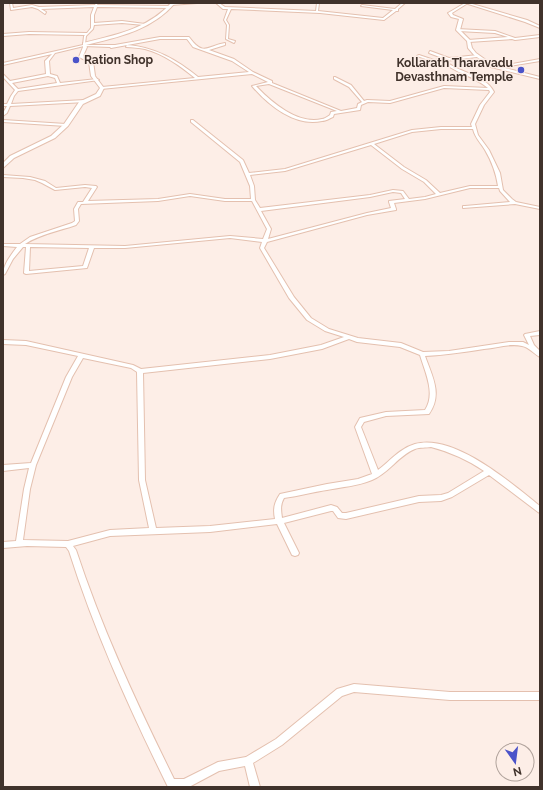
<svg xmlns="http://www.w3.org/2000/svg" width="543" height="790" font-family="Raleway,sans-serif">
  <rect width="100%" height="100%" fill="#fdeee7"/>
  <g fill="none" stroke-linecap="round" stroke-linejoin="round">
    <g stroke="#e4c0af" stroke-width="2">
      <g id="minor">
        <path d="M10 3H12L13 8 32 5 39 7 95 5 96 3H98L97 5 171 6 170 8 97 7 94 15V23L122 21 145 24 144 25 122 23 94 25 93 29 86 36 85 44 86 45H115L160 37H189C204 57 207 46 225 43V45L209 50 234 59 253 72 272 81V83L341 111 357 108 358 104 362 102 349 87 334 79V77H335L351 85 364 101 367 100 390 101 444 86 488 88C474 76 455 73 441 61L434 62 417 56 419 55 434 60 445 59 429 53 430 51 449 58 478 55 477 57 445 61C459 73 486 75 494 92L484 105 475 124 478 135 489 150 500 173 503 190 512 199 516 202 540 207V209L515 204 463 208V206H465L510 202 500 191 499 188H470L425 199 394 203 396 209V210L367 215 267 242 264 248 294 297 311 318 329 329 358 338 401 343 423 352 449 351 509 342H523L529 345 524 335 525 334 540 331V335L530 336 534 345 540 351V357C534 354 529 347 522 346 510 343 496 348 484 349 465 352 445 355 425 356 432 376 443 394 429 414L386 416 364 422 361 427 378 470C389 462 400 448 415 444 454 433 511 483 540 506V513L538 512 489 475 452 497 441 501 419 502 346 519 338 518 333 511H331L284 523 299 553 298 555 295 556 292 555 277 524 210 532 110 536 73 546 76 550C102 629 137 704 174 779H184L218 762 246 757 276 739 337 689 354 684 450 692H540V700H450L354 692 342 696 282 745 253 763 260 787H250L245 766 219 771 189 787H168C130 710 95 633 69 551L66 547 27 546 3 548V542L16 541 24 489 29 468 3 471V465L31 463 66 377 78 356 26 345 3 344V340L26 341 133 365 141 369 270 355 321 345 344 337 325 331 307 320 289 298 260 248 262 242 230 238 125 248H94L87 268 26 274 24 273 26 247H23L13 259 5 274 3 275C3 265 11 255 17 247L3 246V244H20L30 237 72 223 75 221 74 209 78 202H83L92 188 85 187 55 190 42 183 35 180 23 178 3 177V175L30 177 45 181 56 188 85 185 96 186 97 187 88 201 158 199 190 194 225 199H251L250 186 240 162 191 122V120H193L243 160 249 173 285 169 412 130 441 127H472L471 124 480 105 490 92 489 90 444 88 390 103 368 102 361 105 360 110 334 114 333 117C330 118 326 121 322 121 295 127 268 105 252 86L268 82 252 74 101 89V87H102L195 78C180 66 164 54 145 49 139 48 132 47 126 47L127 45C155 47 177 60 198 77L249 72 232 61 193 47 187 39H160L111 48 110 47 84 46 55 53 49 61 50 74 57 76 60 83 97 79 99 80 18 91 14 96 11 104 85 100H86V102L10 106 7 113 3 116V113L7 106H3V104H7L11 96 15 90 3 77V74L10 81 46 74 45 61 52 54 3 65V63L83 45 84 36 85 35 29 34 3 36V34L29 32 87 33 91 28V15L94 7 41 9 46 12 45 14 38 9 32 7 11 10ZM48 76 55 78 57 83 18 89 12 83ZM269 84 337 111 331 112 330 115C327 117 324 119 322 119 298 125 271 102 256 86ZM441 129H473C475 138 481 143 485 150 492 162 496 173 498 186H470L440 193 426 180 404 167 374 144 412 132ZM371 145 402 169 424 182 436 194 425 197 409 199 403 191 393 190 370 195 260 208 255 200 254 186 250 175 285 171ZM393 192 401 193 405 199 389 201V202L391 208 367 213 268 239 271 229 261 211 370 197ZM190 196 225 201H252L267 229 263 239 230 236 125 246 25 244C40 234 59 231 76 225L79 221 78 209 81 204 158 201ZM30 247 89 248 83 266 29 271ZM349 339 357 342 400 347 420 355C425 372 436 394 425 410L386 412 360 418 355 427 372 474 358 479 327 484 280 494C274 503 273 509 275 519L210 526 156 528 145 480 143 373 270 359 322 349ZM83 358 131 368 137 372 139 480 149 528 110 530 68 541 23 540 30 489 36 465 72 377ZM431 447C450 452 468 460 484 471L448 493 441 495 419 496 346 513H342L337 507 331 505 282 518C281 510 280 505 284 498 299 496 313 492 327 490 342 487 358 486 372 480 389 473 399 455 415 449 420 447 426 448 431 447Z"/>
        <path d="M172 3H197L171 5Z"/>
        <path d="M216 3H219L225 7 316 11 317 3H319L318 11 383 18 393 10 361 6 362 5 395 9 402 3H405L398 9V11H396L384 20 320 13 231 9 226 20 229 25 228 39 235 41 234 43 226 39 227 25 224 20 228 9H223Z"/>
        <path d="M465 3H469L527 20 540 26V28L525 22Z"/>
        <path d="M457 29 495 31 515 38 540 35V37L515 40 512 39 469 42 468 40 508 37 495 33 458 31Z"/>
        <path d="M540 59V61L497 68 495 67Z"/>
        <path d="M3 120 66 124 68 125 66 126 3 122Z"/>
      </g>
    </g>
    <g stroke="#e4c0af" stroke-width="2">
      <path id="tertiary" d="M465 3H468L452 13 453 15 463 19 460 30 470 40 472 48 476 53 493 65 540 77V79L491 67 474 55 468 48 467 41 456 30 459 19 451 17 448 13Z"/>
    </g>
    <g stroke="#e4c0af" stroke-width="2">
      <path id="secondary" d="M171 3H175C152 30 119 37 86 45L87 47 83 56 93 61 95 76 104 88 100 96 83 104 68 126 55 138 14 158 3 168V163L10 156 51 136 64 124 79 102 96 94 100 88 91 76 89 62 79 57 83 47V43C115 35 148 29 171 3Z"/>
    </g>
    <use href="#minor" fill="#fff" fill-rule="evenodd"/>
    <use href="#tertiary" fill="#fff" fill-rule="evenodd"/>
    <use href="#secondary" fill="#fff" fill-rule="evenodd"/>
  </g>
  <g fill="#4b53c9" stroke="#fdeee7" stroke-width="1.5">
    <circle cx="76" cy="60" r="4"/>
    <circle cx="521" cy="70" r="4"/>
  </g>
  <g text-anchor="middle" stroke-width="3" stroke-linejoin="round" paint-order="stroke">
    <g font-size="12" font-weight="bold" fill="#40322b" stroke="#fdeee7" text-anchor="start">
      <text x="84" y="64">Ration Shop</text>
      <text x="513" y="67" text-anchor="end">Kollarath Tharavadu<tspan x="513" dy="14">Devasthnam Temple</tspan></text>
    </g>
  </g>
  <rect width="543" height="790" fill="none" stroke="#40322b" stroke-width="8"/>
  <g transform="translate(515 762) rotate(166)"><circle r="19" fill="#fdeee7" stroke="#b1a39c"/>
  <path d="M0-3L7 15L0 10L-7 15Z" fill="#4b53c9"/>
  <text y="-6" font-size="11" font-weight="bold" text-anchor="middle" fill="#40322b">N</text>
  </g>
</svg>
